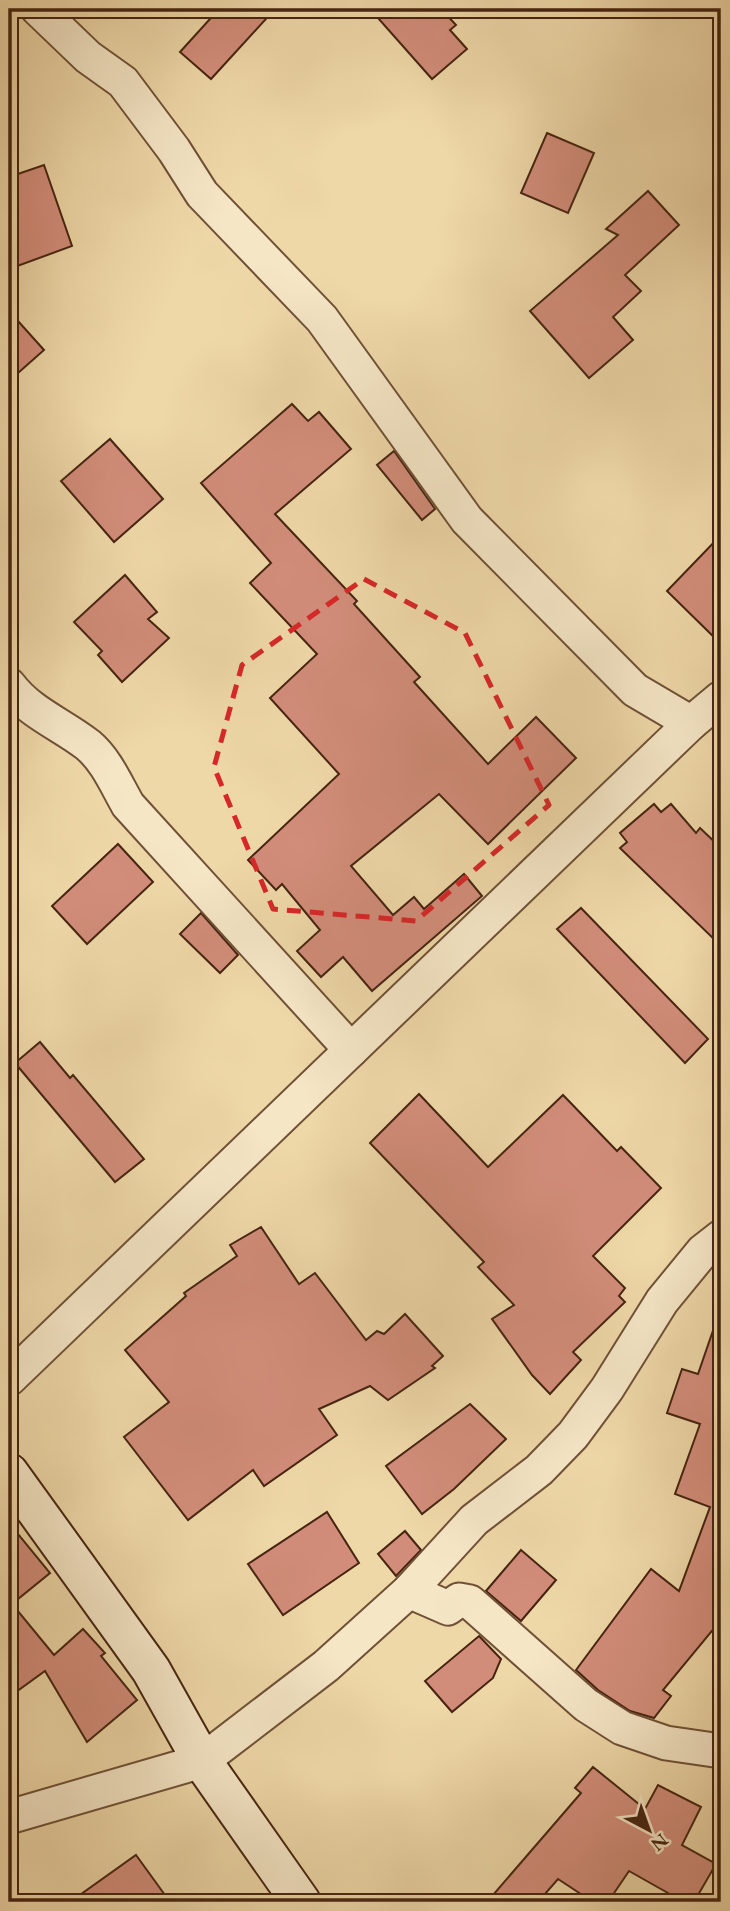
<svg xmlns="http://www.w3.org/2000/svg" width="730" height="1911" font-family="'EB Garamond',serif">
  <rect width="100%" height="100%" fill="#efd8a8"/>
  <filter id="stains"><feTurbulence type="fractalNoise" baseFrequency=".00286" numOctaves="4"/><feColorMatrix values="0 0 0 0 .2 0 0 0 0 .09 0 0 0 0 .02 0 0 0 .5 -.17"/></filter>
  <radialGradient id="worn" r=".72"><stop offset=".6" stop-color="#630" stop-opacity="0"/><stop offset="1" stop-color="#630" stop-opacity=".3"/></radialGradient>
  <g fill="#d28d7a" stroke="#462411" stroke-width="2">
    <path d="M219 9H275L211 79 180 52Z"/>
    <path d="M370 9H441L456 25 450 30 467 49 432 79Z"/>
    <path d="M547 133 594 153 568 213 521 193Z"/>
    <path d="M44 165 72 246 9 269V177Z"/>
    <path d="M648 191 679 225 625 275 641 291 613 317 633 340 589 378 530 311 618 235 606 229Z"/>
    <path d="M9 311 44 350 9 381Z"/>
    <path d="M292 404 308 421 319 412 351 449 275 514 357 601 354 604 420 677 414 682 488 764 536 717 576 758 488 844 439 794 351 866 393 915 414 897 424 909 464 874 482 896 372 991 343 957 321 977 297 951 320 930 282 884 276 890 248 860 339 774 270 698 317 654 250 583 271 563 201 483Z"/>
    <path d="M110 439 163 499 114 542 61 481Z"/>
    <path d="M394 451 435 509 422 520 377 465Z"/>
    <path d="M721 535V644L667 591Z"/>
    <path d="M125 575 157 612 148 619 169 638 122 682 98 655 102 651 74 622Z"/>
    <path d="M654 804 661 812 671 804 696 833 700 828 721 848V946L620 848 627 842 620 833Z"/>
    <path d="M118 844 153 882 87 944 52 906Z"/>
    <path d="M581 908 708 1039 685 1063 557 929Z"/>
    <path d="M201 913 238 955 220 973 180 934Z"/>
    <path d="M40 1042 70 1078 73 1075 144 1159 115 1182 15 1063Z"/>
    <path d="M419 1094 488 1167 563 1095 617 1151 621 1147 661 1188 593 1256 625 1288 619 1296 625 1302 573 1352 581 1360 550 1394 532 1375 492 1319 514 1305 478 1267 484 1262 370 1143Z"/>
    <path d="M261 1227 299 1284 315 1273 366 1340 377 1331 384 1334 405 1314 443 1356 432 1366 435 1368 388 1400 370 1386 319 1409 337 1435 264 1486 253 1470 188 1520 124 1437 169 1402 125 1350 186 1296 184 1293 237 1256 230 1245Z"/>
    <path d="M717 1319 721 1320V1620L663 1690 671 1696 654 1718 630 1711 598 1690 576 1670 651 1569 679 1591 710 1507 675 1494 700 1424 667 1413 682 1369 698 1374Z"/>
    <path d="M470 1404 506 1439 454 1489 422 1514 386 1466Z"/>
    <path d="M327 1512 359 1563 283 1615 248 1564Z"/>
    <path d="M9 1523 50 1573 12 1604 54 1655 83 1629 105 1653 101 1656 137 1700 87 1742 45 1671 9 1697Z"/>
    <path d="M405 1531 421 1550 396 1576 378 1554Z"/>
    <path d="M521 1550 556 1580 521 1621 486 1591Z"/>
    <path d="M479 1636 501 1659 493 1678 452 1712 425 1681Z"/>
    <path d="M593 1767 645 1809 658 1785 701 1807 682 1845 716 1864 694 1902H684L629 1871 608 1902H593L558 1879 538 1902H487L581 1793 575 1788Z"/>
    <path d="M136 1855 170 1902H70Z"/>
  </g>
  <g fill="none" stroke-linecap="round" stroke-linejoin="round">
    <g stroke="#705137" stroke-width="37">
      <g id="street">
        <path d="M38 9 88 57 123 82 174 150 202 194 322 319 467 520 635 690 691 723"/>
        <path d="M9 685C30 713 61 724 88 745 106 760 116 784 128 805L351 1050"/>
        <path d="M9 1379 691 723 721 698"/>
        <path d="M409 1591 448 1608 459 1600 470 1602 586 1705 622 1728 666 1743 721 1751"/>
        <path d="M9 1817 202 1761 326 1666 409 1591 474 1520 539 1470 573 1435 607 1389 662 1301 703 1251 721 1237"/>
      </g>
    </g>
    <g stroke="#462411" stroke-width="42">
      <path id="secondary" d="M9 1473 151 1670 202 1761 301 1902"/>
    </g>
    <use href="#street" stroke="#f5e6c6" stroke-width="33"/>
    <use href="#secondary" stroke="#f5e6c6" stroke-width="38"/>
  </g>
  <path fill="none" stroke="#d62828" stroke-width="5" stroke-dasharray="14 9" stroke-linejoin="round" d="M364 579 465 633 549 805 416 921 273 909 214 767 242 665Z"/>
  <rect width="730" height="1911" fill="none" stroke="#efd8a8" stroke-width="35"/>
  <rect x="10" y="10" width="709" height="1890" fill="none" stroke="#462411" stroke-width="3.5"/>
  <rect x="18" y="18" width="695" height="1876" fill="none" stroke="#462411" stroke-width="2"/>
  <g transform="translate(649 1830) rotate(139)" stroke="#f5e6c6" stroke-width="5" paint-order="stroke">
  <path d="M0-5L12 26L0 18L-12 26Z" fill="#462411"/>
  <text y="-10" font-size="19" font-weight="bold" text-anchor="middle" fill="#462411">N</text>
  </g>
  <rect width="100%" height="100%" filter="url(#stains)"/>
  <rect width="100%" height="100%" fill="url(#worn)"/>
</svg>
